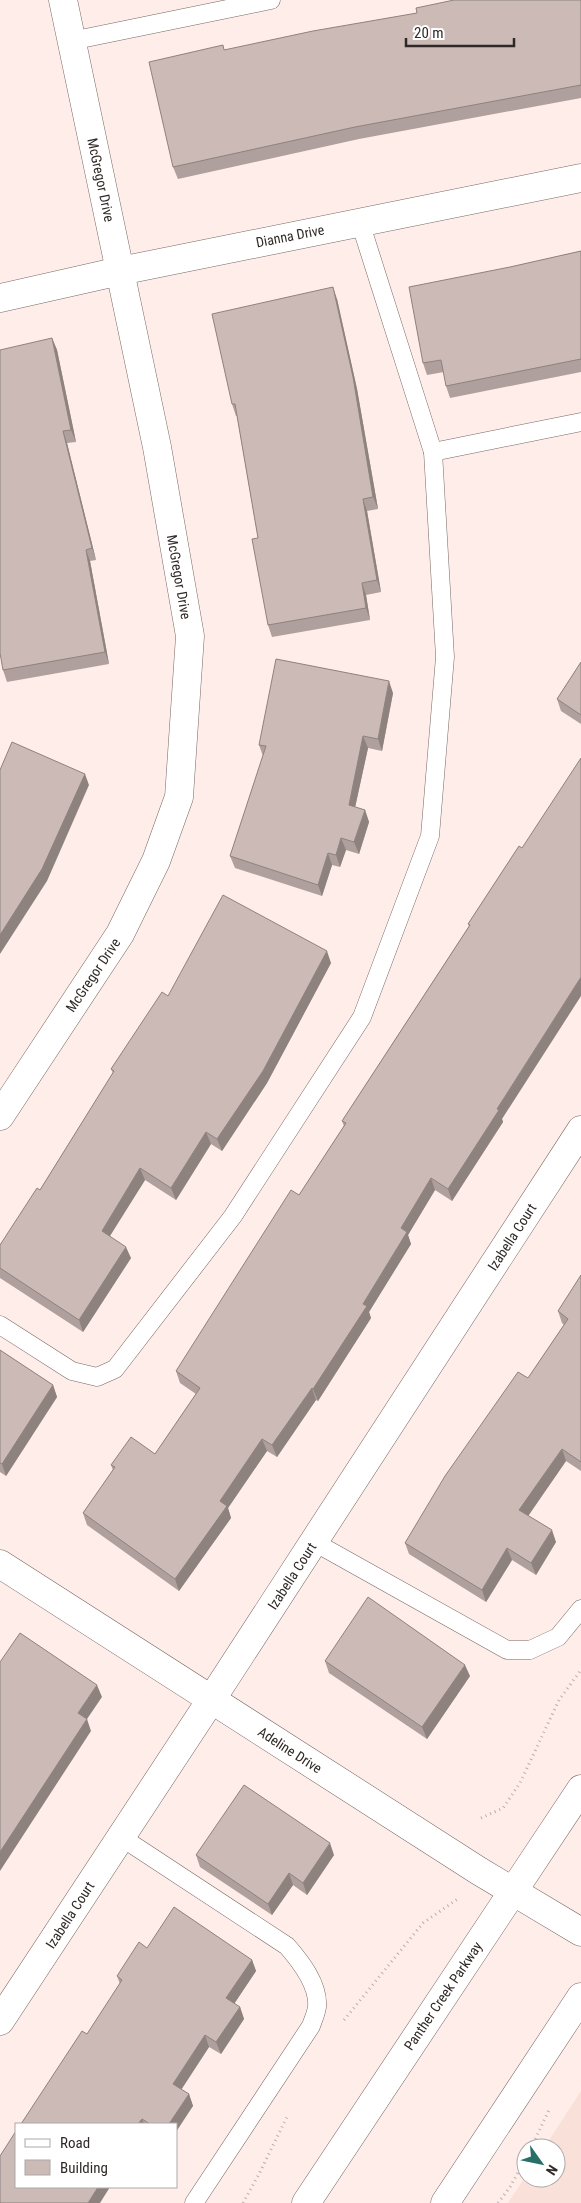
<svg xmlns="http://www.w3.org/2000/svg" width="581" height="2203" font-family="'Roboto Condensed',sans-serif">
  <rect width="100%" height="100%" fill="#feede8"/>
  <path fill="#f9e0d9" d="M581 2091V2203H508L526 2176V2178H556V2148H544Z"/>
  <g fill="none" stroke-linecap="round" stroke-linejoin="round">
    <g stroke="#776864" stroke-width="19">
      <g id="lane">
        <path d="M71 41 271 0"/>
        <path d="M433 452 581 422"/>
        <path d="M0 1325 72 1371 97 1377 115 1369 233 1216 362 1017 430 836 445 657 433 452 360 222"/>
        <path d="M314 1542 507 1650H530L558 1637 581 1609"/>
        <path d="M121 1837 287 1946C301 1962 319 1985 317 2007 316 2014 313 2020 311 2026L194 2203"/>
      </g>
    </g>
    <g stroke="#776864" stroke-width="29">
      <g id="street">
        <path d="M0 298 120 271 581 178"/>
        <path d="M0 1116 120 934 156 861 179 797 190 636 157 447 63 0"/>
        <path d="M0 1564 479 1871 581 1932"/>
        <path d="M0 2021 211 1700 581 1130"/>
      </g>
    </g>
    <g stroke="#776864" stroke-width="29">
      <g id="secondary">
        <path d="M306 2203 581 1789"/>
        <path d="M445 2203 581 1997"/>
      </g>
    </g>
    <g stroke="#bcaeaa" stroke-width="3" stroke-dasharray="1 4" stroke-linecap="butt">
      <path d="M481 1818 503 1808 520 1783 559 1700 581 1670"/>
      <path d="M344 2020 423 1923 459 1898"/>
      <path d="M531 2148 550 2108"/>
      <path d="M243 2203 259 2174 287 2117"/>
      <path d="M498 2203 510 2187 526 2158"/>
    </g>
    <use href="#lane" stroke="#fff" stroke-width="18"/>
    <use href="#street" stroke="#fff" stroke-width="28"/>
    <use href="#secondary" stroke="#fff" stroke-width="28"/>
  </g>
  <g fill="#afa09d">
    <path d="M581 0V98L359 139 178 179 173 167 224 50Z"/>
    <path d="M581 251V372L450 398 446 386 444 372 427 375 423 363 510 267Z"/>
    <path d="M337 299 357 389 378 509 367 511 381 592 366 595 370 620 272 637 268 625 258 538 237 416H236L232 404Z"/>
    <path d="M52 338 57 350 76 442 67 443 96 560 90 561 109 664 7 682 3 670Z"/>
    <path d="M581 662V724L561 711 557 699Z"/>
    <path d="M393 693 382 751 368 748 355 807 365 810 369 822 359 854 346 850 340 867 332 865 322 896 235 868 230 856 263 756 259 745Z"/>
    <path d="M519 846 502 1119 503 1122 452 1201 435 1190 408 1235 411 1244 369 1312 371 1318 318 1401 316 1400 277 1457 267 1451 228 1508 231 1518 179 1591 87 1525 83 1513 113 1470 111 1465 155 1454 196 1394 180 1383 176 1371 299 1195 344 1126 342 1121 469 926 468 924Z"/>
    <path d="M331 963 267 1083 222 1151 211 1144 176 1200 145 1180 110 1236 131 1258 83 1332 0 1278V1245L40 1190 113 1073 111 1069 168 996Z"/>
    <path d="M581 1275V1471L566 1461 528 1516 556 1542 536 1575 512 1560 486 1602 409 1554 405 1543 528 1378 564 1325 562 1323 558 1311Z"/>
    <path d="M0 1350 53 1385 57 1397 6 1476 0 1472Z"/>
    <path d="M325 1661 470 1676 427 1739 329 1673Z"/>
    <path d="M196 1855H334L307 1895 293 1885 272 1915 200 1867Z"/>
    <path d="M147 1948 252 1960 256 1971 234 2004 240 2007 244 2019 221 2054 209 2047 181 2090 189 2094 193 2106 176 2124H21L87 2034 120 1984 117 1976Z"/>
  </g>
  <g fill="#8e827f">
    <path d="M333 287 337 299 357 389 378 509 373 497Z"/>
    <path d="M52 338 57 350 76 442 71 430Z"/>
    <path d="M63 431 67 443 96 560 92 548Z"/>
    <path d="M363 499 367 511 381 592 377 580Z"/>
    <path d="M86 550 90 561 109 664 105 652Z"/>
    <path d="M362 583 366 595 370 620 366 608Z"/>
    <path d="M389 681 393 693 382 751 378 739Z"/>
    <path d="M363 736 368 748 353 817 349 805Z"/>
    <path d="M85 774 89 785 47 881 0 954V935Z"/>
    <path d="M365 810 369 822 359 854 354 842Z"/>
    <path d="M341 838 346 850 340 867 336 855Z"/>
    <path d="M328 853 332 865 322 896 318 885Z"/>
    <path d="M327 951 331 963 267 1083 222 1151 217 1139Z"/>
    <path d="M581 977V996L502 1119 503 1122 452 1201 448 1189 497 1109Z"/>
    <path d="M206 1132 211 1144 176 1200 171 1188Z"/>
    <path d="M140 1168 145 1180 106 1242 102 1231Z"/>
    <path d="M431 1178 435 1190 408 1235 411 1244 369 1312 371 1318 318 1401 313 1389 363 1304 401 1228Z"/>
    <path d="M126 1247 131 1258 83 1332 79 1320Z"/>
    <path d="M53 1385 57 1397 6 1476 2 1464Z"/>
    <path d="M312 1388 316 1400 277 1457 272 1445Z"/>
    <path d="M262 1439 267 1451 228 1508 231 1518 179 1591 175 1579 220 1501Z"/>
    <path d="M562 1449 566 1461 524 1522 519 1510Z"/>
    <path d="M552 1530 556 1542 536 1575 531 1563Z"/>
    <path d="M507 1548 512 1560 486 1602 482 1590Z"/>
    <path d="M465 1665 470 1676 427 1739 422 1727Z"/>
    <path d="M97 1685 102 1697 87 1719 91 1731 0 1871V1852L78 1713Z"/>
    <path d="M330 1843 334 1855 307 1895 303 1883Z"/>
    <path d="M289 1873 293 1885 272 1915 268 1904Z"/>
    <path d="M252 1960 256 1971 230 2010 226 1998Z"/>
    <path d="M240 2007 244 2019 221 2054 216 2042Z"/>
    <path d="M205 2035 209 2047 177 2096 173 2084Z"/>
    <path d="M189 2094 193 2106 176 2132V2124H169Z"/>
    <path d="M142 2119 144 2124H138Z"/>
    <path d="M98 2187H110L100 2203H88Z"/>
  </g>
  <g fill="#cbbab6" stroke="#8e827f">
    <path d="M454 0H581V85L355 127 173 167 149 62 223 45 224 50 313 31 417 13 416 8Z"/>
    <path d="M581 251V359L446 386 441 360 423 363 409 287 510 267Z"/>
    <path d="M333 287 353 377 373 497 363 499 377 580 362 583 366 608 268 625 252 539 258 538 235 404H232L212 314Z"/>
    <path d="M52 338 71 430 63 431 92 548 86 550 105 652 3 670 0 653V350Z"/>
    <path d="M276 659 389 681 378 739 363 736 349 805 365 810 354 842 341 838 336 855 328 853 318 885 230 856 266 746 259 745Z"/>
    <path d="M581 662V715L557 699Z"/>
    <path d="M12 742 85 774 42 869 0 935V770Z"/>
    <path d="M581 758V977L497 1109 499 1110 448 1189 431 1178 401 1228 407 1232 363 1304 367 1306 313 1389 312 1388 272 1445 262 1439 220 1501 227 1506 175 1579 83 1513 115 1467 111 1465 131 1437 155 1454 200 1388 176 1371 291 1190 299 1195 346 1123 342 1121 470 925 468 924 519 846 522 848Z"/>
    <path d="M223 895 327 951 263 1071 217 1139 206 1132 171 1188 140 1168 102 1231 126 1247 79 1320 0 1268V1245L37 1188 40 1190 114 1071 111 1069 162 992 168 996Z"/>
    <path d="M581 1275V1462L562 1449 519 1510 552 1530 531 1563 507 1548 482 1590 405 1543 445 1476 518 1372 528 1378 568 1319 558 1311Z"/>
    <path d="M0 1350 53 1385 2 1464 0 1463Z"/>
    <path d="M368 1597 465 1665 422 1727 325 1661Z"/>
    <path d="M20 1633 97 1685 78 1713 87 1719 0 1852V1662Z"/>
    <path d="M244 1785 330 1843 303 1883 289 1873 268 1904 196 1855Z"/>
    <path d="M174 1907 252 1960 226 1998 240 2007 216 2042 205 2035 173 2084 189 2094 169 2124H150L142 2119 138 2124H21L82 2031 87 2034 122 1980 117 1976 139 1942 147 1948Z"/>
    <path d="M16 2131V2187H98L88 2203H0V2156Z"/>
  </g>
  <g text-anchor="middle" stroke-width="5" stroke-linejoin="round" paint-order="stroke">
    <g font-size="14" fill="#2f2927" stroke="#fff">
      <text transform="translate(101 180) rotate(78)" y="5">McGregor Drive</text>
      <text transform="translate(290 236) rotate(-11)" y="5">Dianna Drive</text>
      <text transform="translate(179 577) rotate(80)" y="5">McGregor Drive</text>
      <text transform="translate(93 975) rotate(-56)" y="5">McGregor Drive</text>
      <text transform="translate(512 1237) rotate(-57)" y="5">Izabella Court</text>
      <text transform="translate(292 1576) rotate(-57)" y="5">Izabella Court</text>
      <text transform="translate(290 1750) rotate(33)" y="5">Adeline Drive</text>
      <text transform="translate(70 1915) rotate(-57)" y="5">Izabella Court</text>
      <text transform="translate(443 1996) rotate(-56)" y="5">Panther Creek Parkway</text>
    </g>
  </g>
  <rect x="15" y="2123" width="162" height="65" fill="#ffffff" stroke="#aca9a9"/>
  <rect x="25" y="2139" width="25" height="8" fill="#ffffff" stroke="#aca9a9"/>
  <text x="60" y="2148" font-size="15" fill="#2f2927">Road</text>
  <rect x="25" y="2160" width="25" height="15" fill="#cbbab6" stroke="#aca9a9"/>
  <text x="60" y="2173" font-size="15" fill="#2f2927">Building</text>
  <g transform="translate(541 2163) rotate(123)"><circle r="24" fill="#ffffff" stroke="#aca9a9"/>
  <path d="M0-4L9 19L0 12L-9 19Z" fill="#276f68"/>
  <text y="-8" font-size="14" font-weight="bold" text-anchor="middle" fill="#2f2927">N</text>
  </g>
  <path d="M406 38v8h108v-8" fill="none" stroke="#2f2927" stroke-width="2.5"/>
  <text x="414" y="38" font-size="15" fill="#2f2927" stroke="#ffffff" stroke-width="4" paint-order="stroke">20 m</text>
</svg>
